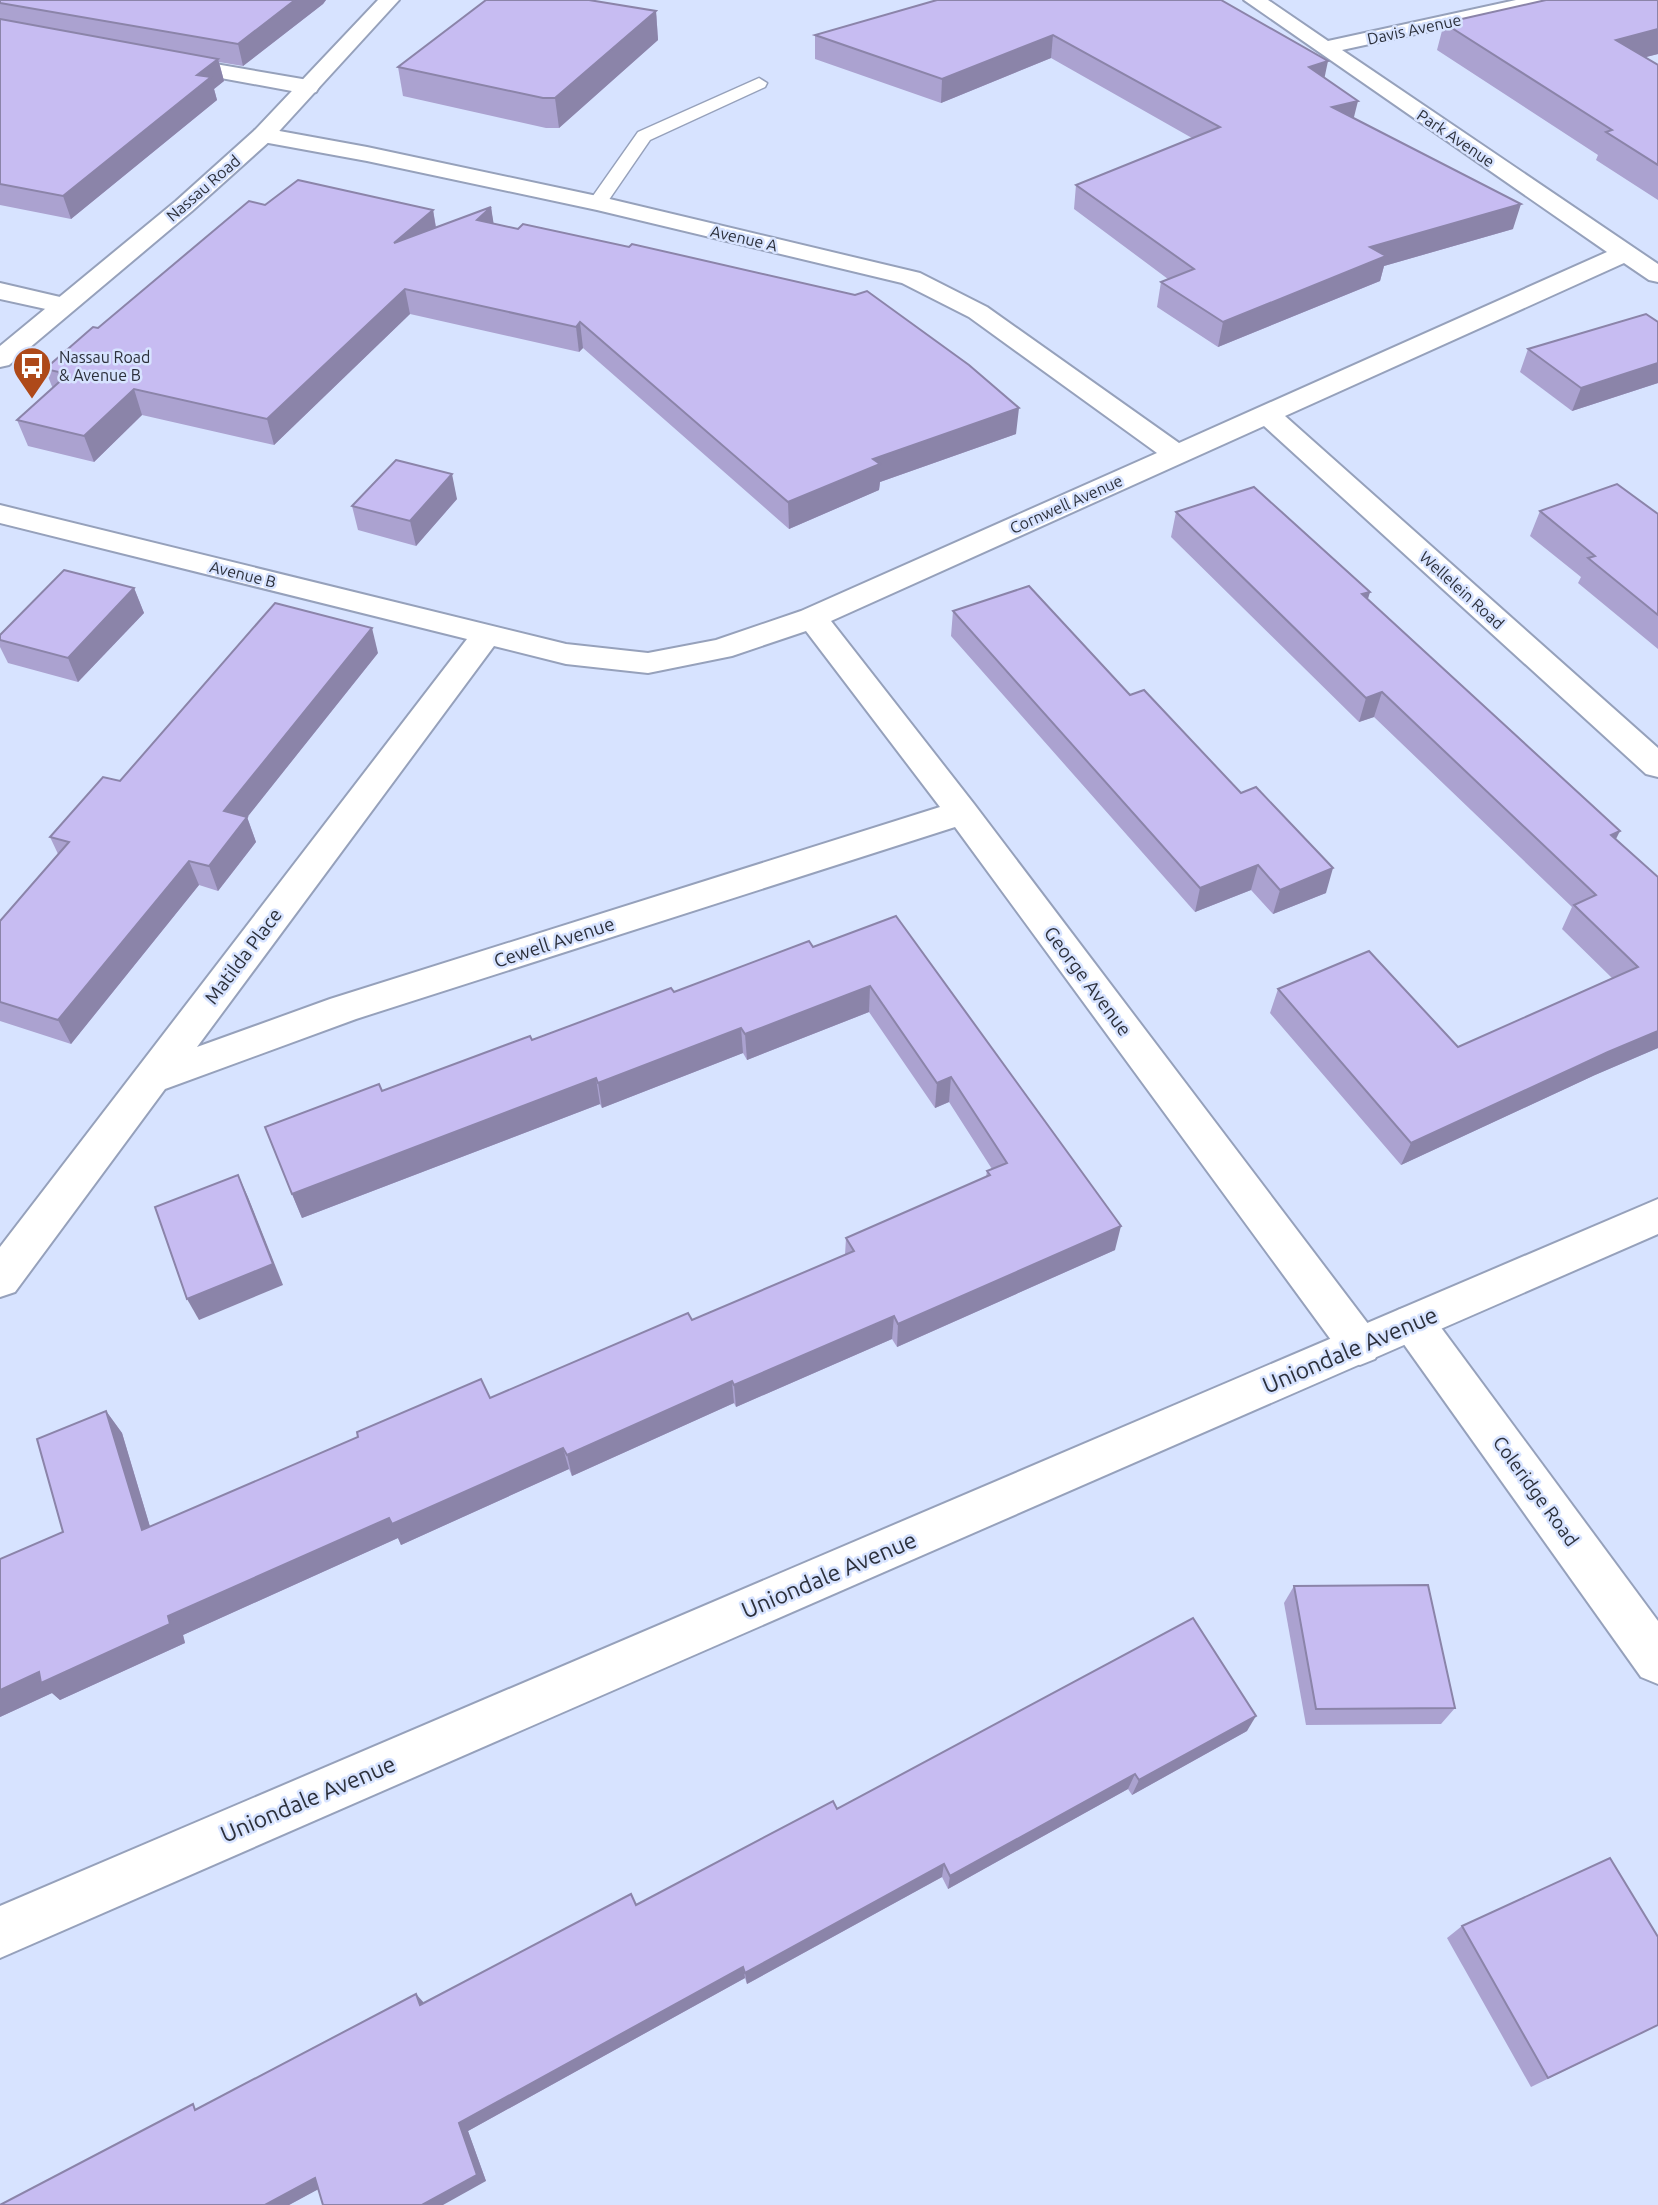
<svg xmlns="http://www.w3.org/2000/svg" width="1658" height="2205" font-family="Ubuntu,sans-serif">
  <rect width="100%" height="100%" fill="#d7e3ff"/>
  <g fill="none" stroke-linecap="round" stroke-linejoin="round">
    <g stroke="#96a1bb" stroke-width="3">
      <path id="lane" d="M759 78 767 83 765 87 650 140 604 207H590L588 203 638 132Z"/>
    </g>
    <g stroke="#96a1bb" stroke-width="4">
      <g id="street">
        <path d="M1244 0H1268L1328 41 1516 0H1554L1551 4 1544 6 1342 50 1658 264V282L1649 280 1624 263 1285 416 1658 748V777L1646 774 1264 426 831 621 974 804 1375 1333 1381 1346 1375 1359 1360 1365 1345 1359 955 827 356 1019 165 1089 15 1292 0 1297V1247L467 639 0 523V505L566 644 648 653 716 640 801 611 1157 453 969 317 902 283 597 210 367 161 263 142 255 140 252 135 255 130 263 128 367 147 597 196 920 273 987 307 1179 443 1607 252ZM806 631 940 807 330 999 197 1047 494 646 566 664 648 673 732 656Z"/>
        <path d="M169 56 308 80 316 82 319 87 316 92 308 94 161 67 158 62 161 57Z"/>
        <path d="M0 283 73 300 77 305 73 310 64 313 0 299Z"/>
        <path d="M1413 1305 1428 1310 1658 1621V1684L1641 1677 1398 1336 1392 1323 1398 1310Z"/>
      </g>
    </g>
    <g stroke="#96a1bb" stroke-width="4">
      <path id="secondary" d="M1658 1199V1234L0 1958V1906Z"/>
    </g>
    <g stroke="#96a1bb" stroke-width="4">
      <path id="primary" d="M378 0H399L271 140 192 211 9 365 0 367V346L176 201 255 130Z"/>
    </g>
    <use href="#lane" fill="#fff" fill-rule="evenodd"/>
    <use href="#street" fill="#fff" fill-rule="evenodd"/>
    <use href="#secondary" fill="#fff" fill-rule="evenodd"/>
    <use href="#primary" fill="#fff" fill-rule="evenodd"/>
  </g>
  <g fill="#aba2d0">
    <path d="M0 0H326L323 4 243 66 219 62 224 81 214 89 217 100 71 219 0 205Z"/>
    <path d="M937 0 1324 78 1354 118 1513 229 1384 266 1380 281 1218 347 1157 307 1161 282 1168 279 1074 209 1076 185 1192 138 1051 58 941 103 815 59V35Z"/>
    <path d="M1658 0V54L1645 57 1658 65V200L1596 160 1598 155 1437 50 1444 23Z"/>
    <path d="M656 11 658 40 559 128H546L403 96 398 67Z"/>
    <path d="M265 205 433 210 436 227 491 207 493 223 1016 434 880 482 879 490 789 529 583 348 579 352 410 314 274 445 142 415 94 462 28 446 17 420 53 389 45 369 98 328Z"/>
    <path d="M1658 322V383L1572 411 1520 372 1528 349Z"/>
    <path d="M457 499 416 546 358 530 352 506Z"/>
    <path d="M1540 511 1658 514V649L1578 583 1581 577 1530 536Z"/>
    <path d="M1176 512 1370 592 1367 599 1616 839 1658 877V1048L1595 1075 1401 1165 1270 1013 1278 989 1458 1047 1612 978 1562 929 1572 907 1374 717 1359 722 1171 537Z"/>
    <path d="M134 588 144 613 78 682 8 663 0 647V635Z"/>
    <path d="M953 611 1130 695 1326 893 1273 914 1251 890 1195 912 951 636Z"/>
    <path d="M378 653 247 817 256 842 218 891 199 885 71 1044 0 1021V921L58 854 50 837 120 781Z"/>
    <path d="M896 916 1115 1250 897 1347 892 1339 736 1407 734 1403 572 1476 569 1469 401 1545 398 1538 183 1635 185 1643 60 1700 52 1693 0 1717V1559L63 1532 106 1411 122 1433 150 1527 490 1398 692 1320 845 1255 846 1238 986 1177 987 1171 992 1169 949 1102 935 1108 869 1012 747 1060 743 1053 602 1108 600 1104 302 1218 292 1194 382 1091 674 992 813 947Z"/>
    <path d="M1294 1586 1455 1708 1441 1724 1306 1725 1284 1603Z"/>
    <path d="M1247 1731 1132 1795 1128 1789 948 1889 942 1877 747 1984 745 1978 468 2131 486 2181 318 2189 289 2205 200 2108 636 1905 837 1809Z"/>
    <path d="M1462 1926 1658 2025 1531 2087 1447 1938Z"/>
  </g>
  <g fill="#8b84a9">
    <path d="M295 0H326L323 4 243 66 238 44Z"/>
    <path d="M656 11 658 40 559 128 555 98Z"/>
    <path d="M1658 29V54L1608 67 1616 40Z"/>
    <path d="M1053 35 1051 58 941 103 942 79Z"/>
    <path d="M218 59 224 81 214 89 217 100 71 219 63 196 197 75Z"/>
    <path d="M1328 61 1323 85 1309 67Z"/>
    <path d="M1358 101 1352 125 1332 107Z"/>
    <path d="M1521 204 1513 229 1384 266 1380 281 1218 347 1223 322 1370 247Z"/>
    <path d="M491 207 495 232 477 220Z"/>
    <path d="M433 210 437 235 394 243Z"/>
    <path d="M405 289 410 314 274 445 267 419Z"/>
    <path d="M580 322 583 348 579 352 576 327Z"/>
    <path d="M1658 363V383L1572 411 1581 388Z"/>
    <path d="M134 389 142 415 94 462 84 436Z"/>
    <path d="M1019 408 1016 434 880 482 879 490 789 529 788 502 873 459Z"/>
    <path d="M452 474 457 499 416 546 410 521Z"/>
    <path d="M134 588 144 613 78 682 68 658Z"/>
    <path d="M1370 592 1363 616 1362 594Z"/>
    <path d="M372 628 378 653 233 835 224 811Z"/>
    <path d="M1382 692 1374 717 1359 722 1366 698Z"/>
    <path d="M247 817 256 842 218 891 209 866Z"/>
    <path d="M1620 831 1608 855 1611 835Z"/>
    <path d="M189 861 199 885 71 1044 58 1020Z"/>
    <path d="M1258 865 1251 890 1195 912 1200 888Z"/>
    <path d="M1333 868 1326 893 1273 914 1280 890Z"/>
    <path d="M870 986 869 1012 747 1060 745 1034Z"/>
    <path d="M741 1028 743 1053 602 1108 598 1083Z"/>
    <path d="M1658 1031V1048L1595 1075 1401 1165 1411 1143 1608 1052Z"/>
    <path d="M951 1077 949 1102 935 1108 937 1083Z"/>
    <path d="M596 1078 600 1104 302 1218 292 1194Z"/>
    <path d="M238 1175 248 1197 283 1285 199 1320 187 1299Z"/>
    <path d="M1121 1226 1115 1250 897 1347 898 1324Z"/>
    <path d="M894 1316 892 1339 736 1407 734 1385Z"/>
    <path d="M732 1381 734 1403 572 1476 567 1455Z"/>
    <path d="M106 1411 122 1433 157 1550 142 1530Z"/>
    <path d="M563 1448 569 1469 401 1545 398 1538 183 1635 185 1643 60 1700 52 1693 0 1717V1690L389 1518Z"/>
    <path d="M1256 1716 1247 1731 1132 1795 1139 1780Z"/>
    <path d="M1135 1774 1128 1789 948 1889 950 1876Z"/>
    <path d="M944 1864 942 1877 747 1984 745 1973Z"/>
    <path d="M743 1967 745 1978 468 2131 486 2181 443 2205H422L459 2123Z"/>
    <path d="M416 1994 426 2005H420Z"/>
    <path d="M315 2178 328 2184 289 2205H265Z"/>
  </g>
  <g fill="#c7bcf2" stroke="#8b84a9" stroke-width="2">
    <path d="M0 0H295L238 44 0 3Z"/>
    <path d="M486 0H589L656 11 555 98H543L398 67Z"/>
    <path d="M937 0H1221L1328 61 1309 67 1358 101 1332 107 1521 204 1370 247 1386 256 1223 322 1161 282 1194 269 1076 185 1220 127 1053 35 942 79 815 35Z"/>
    <path d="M1546 0H1658V29L1616 40 1658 65V165L1606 132 1612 130 1444 23Z"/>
    <path d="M0 19 218 59 197 75 211 77 63 196 0 184Z"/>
    <path d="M298 180 433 210 394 243 491 207 477 220 518 229 523 224 629 247 632 244 855 295 867 291 969 365 1019 408 873 459 880 464 788 502 580 322 576 327 405 289 267 419 134 389 84 436 17 420 68 374 45 369 93 327 98 328 249 201 265 205Z"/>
    <path d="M1646 314 1658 322V363L1581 388 1528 349Z"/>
    <path d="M396 460 452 474 410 521 352 506Z"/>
    <path d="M1617 484 1658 514V615L1588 558 1595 556 1540 511Z"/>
    <path d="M1254 487 1370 592 1362 594 1620 831 1611 835 1658 877V1031L1608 1052 1411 1143 1278 989 1369 951 1458 1047 1638 967 1574 905 1596 895 1382 692 1366 698 1176 512Z"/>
    <path d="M64 570 134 588 68 658 0 640V635Z"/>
    <path d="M1029 586 1130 695 1144 690 1241 793 1256 787 1333 868 1280 890 1258 865 1200 888 953 611Z"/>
    <path d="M275 603 372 628 224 811 247 817 209 866 189 861 58 1020 0 1002V921L69 842 50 837 103 777 120 781Z"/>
    <path d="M896 916 1121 1226 898 1324 894 1316 734 1385 732 1381 567 1455 563 1448 392 1524 389 1518 168 1616 170 1624 41 1683 39 1672 0 1690V1559L63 1532 37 1439 106 1411 142 1530 358 1437 357 1432 481 1379 490 1398 688 1313 692 1320 854 1251 846 1238 990 1175 987 1171 1007 1163 951 1077 937 1083 870 986 745 1034 741 1028 598 1083 596 1078 292 1194 265 1127 379 1084 382 1091 530 1036 532 1040 671 988 674 992 809 941 813 947Z"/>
    <path d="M238 1175 273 1264 187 1299 155 1207Z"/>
    <path d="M1428 1585 1455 1708 1316 1709 1294 1586Z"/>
    <path d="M1193 1618 1256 1716 1139 1780 1135 1774 950 1876 944 1864 745 1973 743 1967 459 2123 477 2175 422 2205H323L315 2178 265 2205H0L193 2104 195 2110 416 1994 420 2005 631 1894 636 1905 833 1801 837 1809Z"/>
    <path d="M1610 1858 1658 1937V2025L1548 2078 1462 1926Z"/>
  </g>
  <defs>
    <g id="bus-pin" transform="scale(2.0125)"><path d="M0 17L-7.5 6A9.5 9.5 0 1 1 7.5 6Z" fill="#ae4919" stroke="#d7e3ff"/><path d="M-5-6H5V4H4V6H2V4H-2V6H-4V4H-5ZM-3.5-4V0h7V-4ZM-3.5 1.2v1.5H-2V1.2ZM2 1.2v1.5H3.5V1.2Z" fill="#fff"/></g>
  </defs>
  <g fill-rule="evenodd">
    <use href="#bus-pin" x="32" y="366"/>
  </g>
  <g text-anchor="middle" stroke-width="5" stroke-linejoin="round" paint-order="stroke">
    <g font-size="16" fill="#2c303b" stroke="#d7e3ff">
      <text transform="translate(1414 29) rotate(-12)" y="6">Davis Avenue</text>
      <text transform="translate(1456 138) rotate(34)" y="6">Park Avenue</text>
      <text transform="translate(203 188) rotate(-41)" y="6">Nassau Road</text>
      <text transform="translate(744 238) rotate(13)" y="6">Avenue A</text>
      <text transform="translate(1066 504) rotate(-24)" y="6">Cornwell Avenue</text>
      <text transform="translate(243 574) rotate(14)" y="6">Avenue B</text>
      <text transform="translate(1462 590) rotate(42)" y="6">Wellelein Road</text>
    </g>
    <g font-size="16" fill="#2c303b" stroke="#d7e3ff" text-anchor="start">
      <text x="59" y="363">Nassau Road<tspan x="59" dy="18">&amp; Avenue B</tspan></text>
    </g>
    <g font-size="19" fill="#2c303b" stroke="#d7e3ff">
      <text transform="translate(554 942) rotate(-18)" y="7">Cewell Avenue</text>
      <text transform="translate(243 956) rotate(-53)" y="7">Matilda Place</text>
      <text transform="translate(1088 981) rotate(53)" y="7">George Avenue</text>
      <text transform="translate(1536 1491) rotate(54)" y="7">Coleridge Road</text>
    </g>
    <g font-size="23" fill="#2c303b" stroke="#d7e3ff">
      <text transform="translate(1350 1350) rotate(-23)" y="8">Uniondale Avenue</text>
      <text transform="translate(829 1575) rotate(-23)" y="8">Uniondale Avenue</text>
      <text transform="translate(308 1799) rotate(-23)" y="8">Uniondale Avenue</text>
    </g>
  </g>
</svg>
